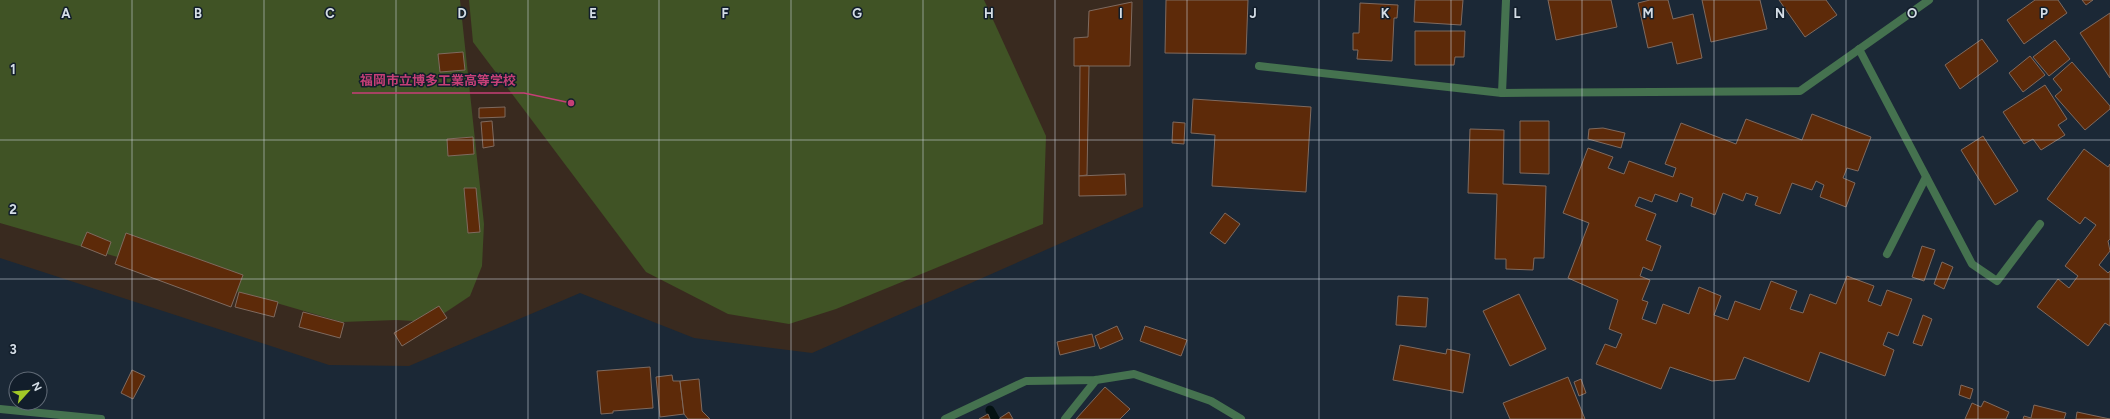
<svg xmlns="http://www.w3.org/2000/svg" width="2110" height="419" font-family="Figtree,'Noto Sans JP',sans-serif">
  <rect width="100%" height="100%" fill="#1b2836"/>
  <path fill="#392a1f" d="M0 0H1143V207L812 353 694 338 580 293 409 366 329 365 0 258Z"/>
  <g fill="#405325">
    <path d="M0 0H460L484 224 482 266 470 296 431 322 396 320 342 322 0 223Z"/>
    <path d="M469 0H984L1046 136 1043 224 836 309 789 324 728 314 646 272 473 42Z"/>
  </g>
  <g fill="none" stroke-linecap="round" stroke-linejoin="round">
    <path stroke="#041213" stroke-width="9" d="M990 410 995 419"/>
  </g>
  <g fill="#5d2a09" stroke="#7f6a5f">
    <path d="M1166 0H1248L1246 54 1165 53Z"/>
    <path d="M1415 0H1463L1461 25 1414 22Z"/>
    <path d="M1548 0H1611L1617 27 1556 40Z"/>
    <path d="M1650 0H1668L1673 19 1693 14 1702 58 1677 64 1672 42 1648 48 1638 3Z"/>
    <path d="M1702 0H1760L1767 29 1711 42Z"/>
    <path d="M1779 0H1826L1837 15 1805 37Z"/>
    <path d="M2035 0H2058L2067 13 2024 44 2007 20Z"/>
    <path d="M2082 0H2093L2086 5Z"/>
    <path d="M1132 2 1130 66H1074V38L1088 37 1089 11Z"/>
    <path d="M1360 3 1398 5 1397 18H1394L1392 61 1357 59 1358 50H1353V33H1359Z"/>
    <path d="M2110 13V78L2080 33Z"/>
    <path d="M1415 31H1465L1464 57H1455L1454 65H1415Z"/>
    <path d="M1982 39 1998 61 1960 89 1945 65Z"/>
    <path d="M2055 40 2070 59 2049 76 2033 57Z"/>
    <path d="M463 52 465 70 440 72 438 54Z"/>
    <path d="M2030 56 2045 75 2023 92 2009 73Z"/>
    <path d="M2072 62 2110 106V109L2085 130 2055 96 2062 90 2053 79Z"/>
    <path d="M1080 66H1089L1087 175 1079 176Z"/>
    <path d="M2045 85 2067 119 2058 125 2065 135 2041 150 2033 139 2024 144 2003 112Z"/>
    <path d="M1193 99 1311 107 1306 192 1212 186 1215 135 1191 133Z"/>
    <path d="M505 107V117L479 118V108Z"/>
    <path d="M1812 114 1871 137 1858 171 1847 168 1843 178 1855 183 1846 207 1820 197 1824 185 1816 181 1812 190 1792 183 1780 214 1755 205 1758 197 1746 193 1743 201 1723 193 1715 215 1691 206 1693 198 1680 193 1677 202 1655 194 1652 202 1639 197 1635 206 1656 214 1646 240 1661 246 1652 271 1643 267 1640 276 1650 280 1642 300 1648 302 1642 319 1656 324 1663 304 1689 314 1699 287 1721 296 1714 315 1728 320 1735 301 1760 310 1771 281 1797 291 1790 309 1803 313 1810 294 1836 304 1847 276 1874 286 1868 301 1881 306 1887 290 1912 299 1898 336 1888 332 1883 345 1894 350 1885 376 1820 352 1809 382 1744 357 1735 379 1712 381 1670 367 1661 389 1596 364 1605 344 1616 348 1622 334 1609 329 1618 300 1568 278 1589 223 1563 213 1588 148 1613 157 1608 168 1624 174 1629 161 1673 177 1676 168 1665 164 1681 123 1736 144 1746 119 1802 140Z"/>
    <path d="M492 121 494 146 483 148 481 122Z"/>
    <path d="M1520 121H1549V174L1520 173Z"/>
    <path d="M1173 122 1185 123 1184 144 1172 143Z"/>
    <path d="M1603 128 1625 133 1621 148 1588 139 1589 129Z"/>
    <path d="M1470 129 1504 130 1503 184 1546 186 1544 258H1534L1533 270 1506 269V259H1495L1497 194 1468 193Z"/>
    <path d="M1983 136 2018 191 1995 205 1961 150Z"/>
    <path d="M473 137 474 154 448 156 447 139Z"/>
    <path d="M2084 149 2108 167 2110 164V239L2108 241 2110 251 2099 265 2108 273 2110 271V326L2105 323 2088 346 2037 307 2058 279 2069 288 2078 276 2065 266 2096 225 2085 217 2080 224 2047 199Z"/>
    <path d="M1125 174 1126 195 1079 196V176Z"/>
    <path d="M464 188H476L480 232 468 233Z"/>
    <path d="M1225 213 1240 224 1225 244 1210 233Z"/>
    <path d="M87 232 111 242 106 256 81 246Z"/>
    <path d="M126 233 243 275 231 307 115 264Z"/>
    <path d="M1922 246 1935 250 1924 281 1912 277Z"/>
    <path d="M1942 262 1953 267 1944 289 1934 284Z"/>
    <path d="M239 292 278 302 274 317 235 307Z"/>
    <path d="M1519 294 1546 349 1510 366 1483 311Z"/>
    <path d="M1398 296 1428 298 1426 327 1396 325Z"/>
    <path d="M439 306 447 318 402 346 394 333Z"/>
    <path d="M303 312 344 323 340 338 299 327Z"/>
    <path d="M1923 315 1932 319 1922 346 1913 343Z"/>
    <path d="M1117 326 1123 339 1100 349 1095 336Z"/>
    <path d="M1145 326 1187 340 1181 356 1140 341Z"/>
    <path d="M1092 334 1095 346 1060 355 1057 342Z"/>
    <path d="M1400 345 1446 354 1447 349 1470 354 1463 393 1393 380Z"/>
    <path d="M650 367 653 408 613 411V413L601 414 597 371Z"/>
    <path d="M132 370 145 376 133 399 121 393Z"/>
    <path d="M672 375 673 381H680L684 414 660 417 656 377Z"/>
    <path d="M1568 377 1585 419H1510L1503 403Z"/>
    <path d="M699 379 702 411 710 419H688L684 414 680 381Z"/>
    <path d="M1581 379 1586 393 1579 396 1574 382Z"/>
    <path d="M1961 385 1973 389 1970 399 1959 395Z"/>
    <path d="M1105 387 1130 409 1120 419H1076Z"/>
    <path d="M1984 401 2009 412 2006 419H1965L1972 403 1981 407Z"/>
    <path d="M2034 405 2066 413 2064 419H2023L2024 416 2031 418Z"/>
    <path d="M1009 412 1013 419H1000V418Z"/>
    <path d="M2077 412 2110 419H2076Z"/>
    <path d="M988 414 990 419H979Z"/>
  </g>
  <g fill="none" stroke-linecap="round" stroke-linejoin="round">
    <g stroke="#45724f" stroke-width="8">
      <path d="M1859 49 1972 264 1997 281 2040 224"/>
      <path d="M1259 66 1502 93 1800 91 1929 0"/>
      <path d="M1502 93 1506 0"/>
      <path d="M1887 254 1926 177"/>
      <path d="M0 409 101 419"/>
      <path d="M945 419 1026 381 1096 380 1134 374 1211 401 1241 419"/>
      <path d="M1065 419 1096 380"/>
    </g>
  </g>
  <path fill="none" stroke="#d4dde6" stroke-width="1" stroke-opacity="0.55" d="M132 0V419M264 0V419M396 0V419M528 0V419M659 0V419M791 0V419M923 0V419M1055 0V419M1187 0V419M1319 0V419M1451 0V419M1582 0V419M1714 0V419M1846 0V419M1978 0V419M0 140H2110M0 279H2110"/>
  <g font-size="13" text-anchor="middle" font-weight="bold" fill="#d4dde6" stroke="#121e2b" stroke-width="3" stroke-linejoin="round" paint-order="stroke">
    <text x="66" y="18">A</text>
    <text x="198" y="18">B</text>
    <text x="330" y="18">C</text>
    <text x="462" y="18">D</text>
    <text x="593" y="18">E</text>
    <text x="725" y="18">F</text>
    <text x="857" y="18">G</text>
    <text x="989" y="18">H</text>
    <text x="1121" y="18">I</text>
    <text x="1253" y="18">J</text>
    <text x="1385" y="18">K</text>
    <text x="1517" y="18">L</text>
    <text x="1648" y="18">M</text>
    <text x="1780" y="18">N</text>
    <text x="1912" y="18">O</text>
    <text x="2044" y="18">P</text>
    <text x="13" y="74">1</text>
    <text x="13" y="214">2</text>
    <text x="13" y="354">3</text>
  </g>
  <path fill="none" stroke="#c63f77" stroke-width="1.5" d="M571 103L524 93H352"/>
  <circle fill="#c63f77" stroke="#121e2b" stroke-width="1.5" cx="571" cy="103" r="4"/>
  <g font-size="13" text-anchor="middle" font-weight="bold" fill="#c63f77" stroke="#121e2b" stroke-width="3" stroke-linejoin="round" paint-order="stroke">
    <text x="438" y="85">福岡市立博多工業高等学校</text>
  </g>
  <g transform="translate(28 391) rotate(63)"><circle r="19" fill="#121e2b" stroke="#606a76"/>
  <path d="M0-3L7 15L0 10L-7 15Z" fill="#a2c927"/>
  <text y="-6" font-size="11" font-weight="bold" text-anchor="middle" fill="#d4dde6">N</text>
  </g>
</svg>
